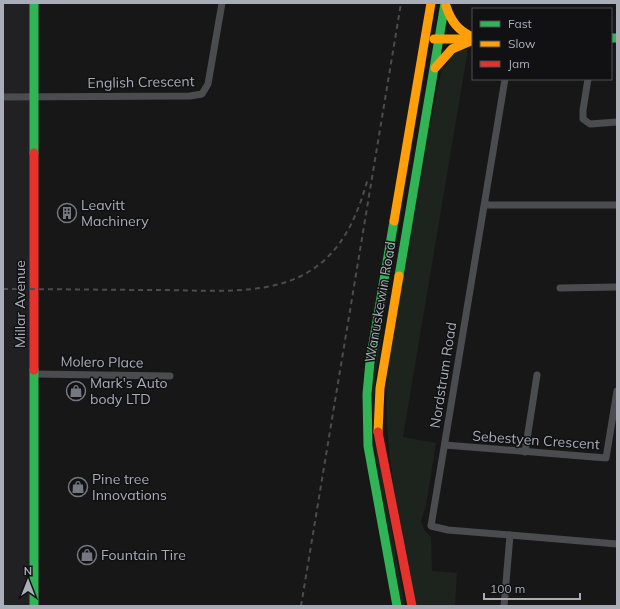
<svg xmlns="http://www.w3.org/2000/svg" width="620" height="609" font-family="Mulish,sans-serif">
  <rect width="100%" height="100%" fill="#171717"/>
  <rect fill="#212123" x="3" y="3" width="31" height="603"/>
  <g fill="#1d241e">
    <path d="M468 49 403 437 436 443 426 505 421 521 424 530 431 537 432 571 457 573 455 606H416C403 530 382 453 387 376L426 135 431 121 442 67 446 66C449 54 457 52 468 49Z"/>
    <path d="M427 57 382 329 375 385 374 416 378 454 405 606H402C388 530 369 454 373 376L425 61Z"/>
  </g>
  <g fill="none" stroke-linecap="round" stroke-linejoin="round">
    <g stroke="#4b4c50" stroke-width="7">
      <path d="M588 79 583 110V119L590 124 617 122"/>
      <path d="M3 97 190 96 202 94 208 84 222 3"/>
      <path d="M485 205H617"/>
      <path d="M560 288 617 287"/>
      <path d="M34 374 170 376"/>
      <path d="M445 445 606 458 617 391"/>
      <path d="M525 452 537 375"/>
      <path d="M510 535 617 544"/>
      <path d="M504 606 510 535 448 530 431 526 505 79"/>
    </g>
    <g stroke="#30b455" stroke-width="9">
      <path d="M34 3V153"/>
      <path d="M611 38H617"/>
      <path d="M394 221 370 362 367 394 368 446 397 606"/>
      <path d="M399 276 445 3"/>
      <path d="M34 370V606"/>
    </g>
    <g stroke="#ff9f0a" stroke-width="9">
      <path d="M446 6C451 21 458 31 473 37"/>
      <path d="M434 39H470"/>
      <path d="M435 68 452 49 473 40"/>
      <path d="M394 221 431 3"/>
      <path d="M378 432 380 388 399 276"/>
    </g>
    <g stroke="#e5322d" stroke-width="9">
      <path d="M34 153V370"/>
      <path d="M378 432 412 606"/>
    </g>
    <g stroke="#4b4c4f" stroke-width="2" stroke-dasharray="5 4" stroke-linecap="butt">
      <path d="M3 289C55 289 108 290 160 290 203 290 261 296 301 276 341 256 357 218 368 178"/>
      <path d="M301 606 401 3"/>
    </g>
  </g>
  <defs>
    <g id="building-ring" transform="scale(1)"><circle r="9.5" fill="#111113" stroke="#757880" stroke-width="1.5"/><path d="M-4-6H4V6H1V3H-1V6H-4ZM-2.5-4.3h1.7v1.8h-1.7ZM.8-4.3h1.7v1.8H.8ZM-2.5-1h1.7V.8h-1.7ZM.8-1h1.7V.8H.8Z" fill="#757880"/></g>
    <g id="shop-ring" transform="scale(1)"><circle r="9.5" fill="#111113" stroke="#757880" stroke-width="1.5"/><path d="M-5-2.5h2.3a2.7 3.5 0 0 1 5.4 0H5L5.5 6h-11ZM-1.5-2.5h3a1.5 2.3 0 0 0-3 0Z" fill="#757880"/></g>
  </defs>
  <g fill-rule="evenodd">
    <use href="#building-ring" x="67" y="213"/>
    <use href="#shop-ring" x="76" y="391"/>
    <use href="#shop-ring" x="78" y="487"/>
    <use href="#shop-ring" x="87" y="555"/>
  </g>
  <g text-anchor="middle" stroke-width="3" stroke-linejoin="round" paint-order="stroke">
    <g font-size="14" fill="#a8adb8" stroke="#111113">
      <text transform="translate(141 82) rotate(-1)" y="5">English Crescent</text>
      <text transform="translate(380 302) rotate(-80)" y="5">Wanuskewin Road</text>
      <text transform="translate(20 304) rotate(-90)" y="5">Millar Avenue</text>
      <text transform="translate(102 362) rotate(1)" y="5">Molero Place</text>
      <text transform="translate(443 375) rotate(-81)" y="5">Nordstrum Road</text>
      <text transform="translate(536 440) rotate(4)" y="5">Sebestyen Crescent</text>
    </g>
    <g font-size="14" fill="#a8adb8" stroke="#111113" text-anchor="start">
      <text x="81" y="210">Leavitt<tspan x="81" dy="16">Machinery</tspan></text>
      <text x="90" y="388">Mark's Auto<tspan x="90" dy="16">body LTD</tspan></text>
      <text x="92" y="484">Pine tree<tspan x="92" dy="16">Innovations</tspan></text>
      <text x="101" y="560">Fountain Tire</text>
    </g>
  </g>
  <rect width="620" height="609" fill="none" stroke="#a8adb8" stroke-width="8"/>
  <rect x="472" y="8" width="140" height="72" fill="#111113" stroke="#4d4f55"/>
  <rect x="480" y="21" width="20" height="6" fill="#30b455" stroke="#4d4f55"/>
  <text x="508" y="28" font-size="12" fill="#a8adb8">Fast</text>
  <rect x="480" y="41" width="20" height="6" fill="#ff9f0a" stroke="#4d4f55"/>
  <text x="508" y="48" font-size="12" fill="#a8adb8">Slow</text>
  <rect x="480" y="61" width="20" height="6" fill="#e5322d" stroke="#4d4f55"/>
  <text x="508" y="68" font-size="12" fill="#a8adb8">Jam</text>
  <g transform="translate(28 581)" stroke="#111113" stroke-width="3" paint-order="stroke">
  <path d="M0-3L7 15L0 10L-7 15Z" fill="#a8adb8"/>
  <text y="-6" font-size="11" font-weight="bold" text-anchor="middle" fill="#a8adb8">N</text>
  </g>
  <path d="M484 593v6h96v-6" fill="none" stroke="#a8adb8" stroke-width="2"/>
  <text x="490" y="593" font-size="12" fill="#a8adb8" stroke="#111113" stroke-width="3" paint-order="stroke">100 m</text>
</svg>
